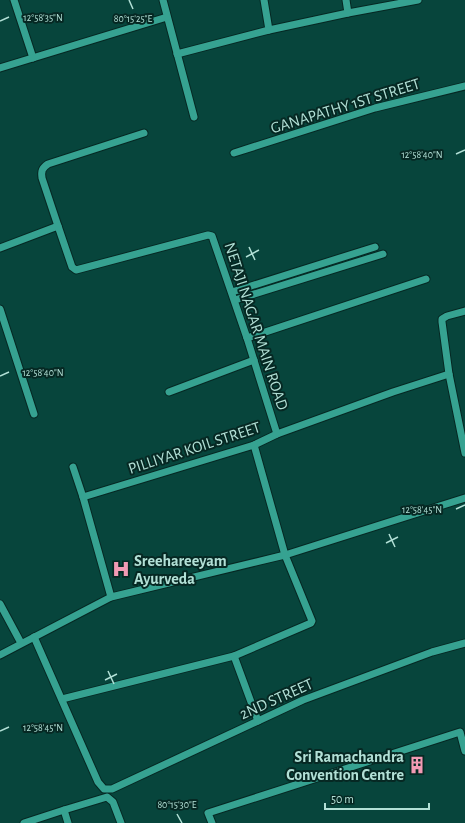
<svg xmlns="http://www.w3.org/2000/svg" width="465" height="823" font-family="'Alegreya Sans',sans-serif">
  <rect width="100%" height="100%" fill="#07453c"/>
  <g fill="none" stroke-linecap="round" stroke-linejoin="round">
    <g stroke="#062823" stroke-width="9">
      <g id="minor">
        <path d="M14 0 33 58"/>
        <path d="M163 0 194 117"/>
        <path d="M264 0 269 30"/>
        <path d="M346 0 348 13"/>
        <path d="M177 54 269 30 348 13 418 0"/>
        <path d="M0 68 167 17"/>
        <path d="M234 153 375 108 465 86"/>
        <path d="M58 226 42 178C41 171 42 168 48 164L144 133"/>
        <path d="M0 248 58 226 72 267 76 270 208 235 212 236 247 338 277 434"/>
        <path d="M232 292 375 247"/>
        <path d="M235 300 383 254"/>
        <path d="M0 309 34 414"/>
        <path d="M465 311 447 316 442 319V322L449 374 465 453"/>
        <path d="M247 338 426 279"/>
        <path d="M169 392 254 360"/>
        <path d="M73 467 83 497 111 597"/>
        <path d="M83 497 254 445 277 434 393 392 449 374"/>
        <path d="M0 604 21 643"/>
        <path d="M34 637 98 782 104 789H112L303 700 432 652 465 643"/>
        <path d="M0 655 111 597 285 555 465 498"/>
        <path d="M234 656 258 721"/>
        <path d="M62 699 234 656 311 623 312 621 285 555 254 445"/>
        <path d="M24 823 64 810"/>
        <path d="M68 823 64 810 107 797 113 802 121 823"/>
        <path d="M212 823 208 813 460 732 465 751"/>
      </g>
    </g>
    <use href="#minor" stroke="#36a291" stroke-width="7"/>
  </g>
  <path fill="none" stroke="#b2e0d6" stroke-width="1.5" d="M129 0 133 9M0 21 9 17M456 154 465 150M249 247 255 260M246 257 259 250M0 376 9 372M456 509 465 505M389 534 395 547M386 543 398 537M108 671 114 684M105 680 117 674M0 731 9 727M177 814 182 823"/>
  <defs>
    <g id="hospital-bare" transform="scale(1.38)"><path d="M-5-5h3v3.5h4V-5h3V5h-3V1.5h-4V5h-3Z" fill="#f19ab4" stroke="#062823" stroke-width="2.5" paint-order="stroke"/></g>
    <g id="building-bare" transform="scale(1.38)"><path d="M-4-6H4V6H1V3H-1V6H-4ZM-2.5-4.3h1.7v1.8h-1.7ZM.8-4.3h1.7v1.8H.8ZM-2.5-1h1.7V.8h-1.7ZM.8-1h1.7V.8H.8Z" fill="#f19ab4" stroke="#062823" stroke-width="2.5" paint-order="stroke"/></g>
  </defs>
  <g fill-rule="evenodd">
    <use href="#hospital-bare" x="121" y="569"/>
    <use href="#building-bare" x="417" y="765"/>
  </g>
  <g text-anchor="middle" stroke-width="4" stroke-linejoin="round" paint-order="stroke">
    <g font-size="16" fill="#b2e0d6" stroke="#062823">
      <text transform="translate(345 105) rotate(-17)" y="6">GANAPATHY 1ST STREET</text>
      <text transform="translate(257 326) rotate(72)" y="6">NETAJI NAGAR MAIN ROAD</text>
      <text transform="translate(194 447) rotate(-18)" y="6">PILLIYAR KOIL STREET</text>
      <text transform="translate(276 698) rotate(-24)" y="6">2ND STREET</text>
    </g>
    <g font-size="16" font-weight="bold" fill="#b2e0d6" stroke="#062823" text-anchor="start">
      <text x="134" y="566">Sreehareeyam<tspan x="134" dy="18">Ayurveda</tspan></text>
      <text x="404" y="762" text-anchor="end">Sri Ramachandra<tspan x="404" dy="18">Convention Centre</tspan></text>
    </g>
  </g>
  <g font-size="10" text-anchor="middle" fill="#b2e0d6" stroke="#062823" stroke-width="4" stroke-linejoin="round" paint-order="stroke">
    <text x="43" y="21">12°58'35"N</text>
    <text x="133" y="22">80°15'25"E</text>
    <text x="422" y="158">12°58'40"N</text>
    <text x="43" y="376">12°58'40"N</text>
    <text x="422" y="513">12°58'45"N</text>
    <text x="43" y="731">12°58'45"N</text>
    <text x="177" y="808">80°15'30"E</text>
  </g>
  <path d="M325 803v6h104v-6" fill="none" stroke="#b2e0d6" stroke-width="2"/>
  <text x="331" y="803" font-size="12" fill="#b2e0d6" stroke="#062823" stroke-width="3" paint-order="stroke">50 m</text>
</svg>
